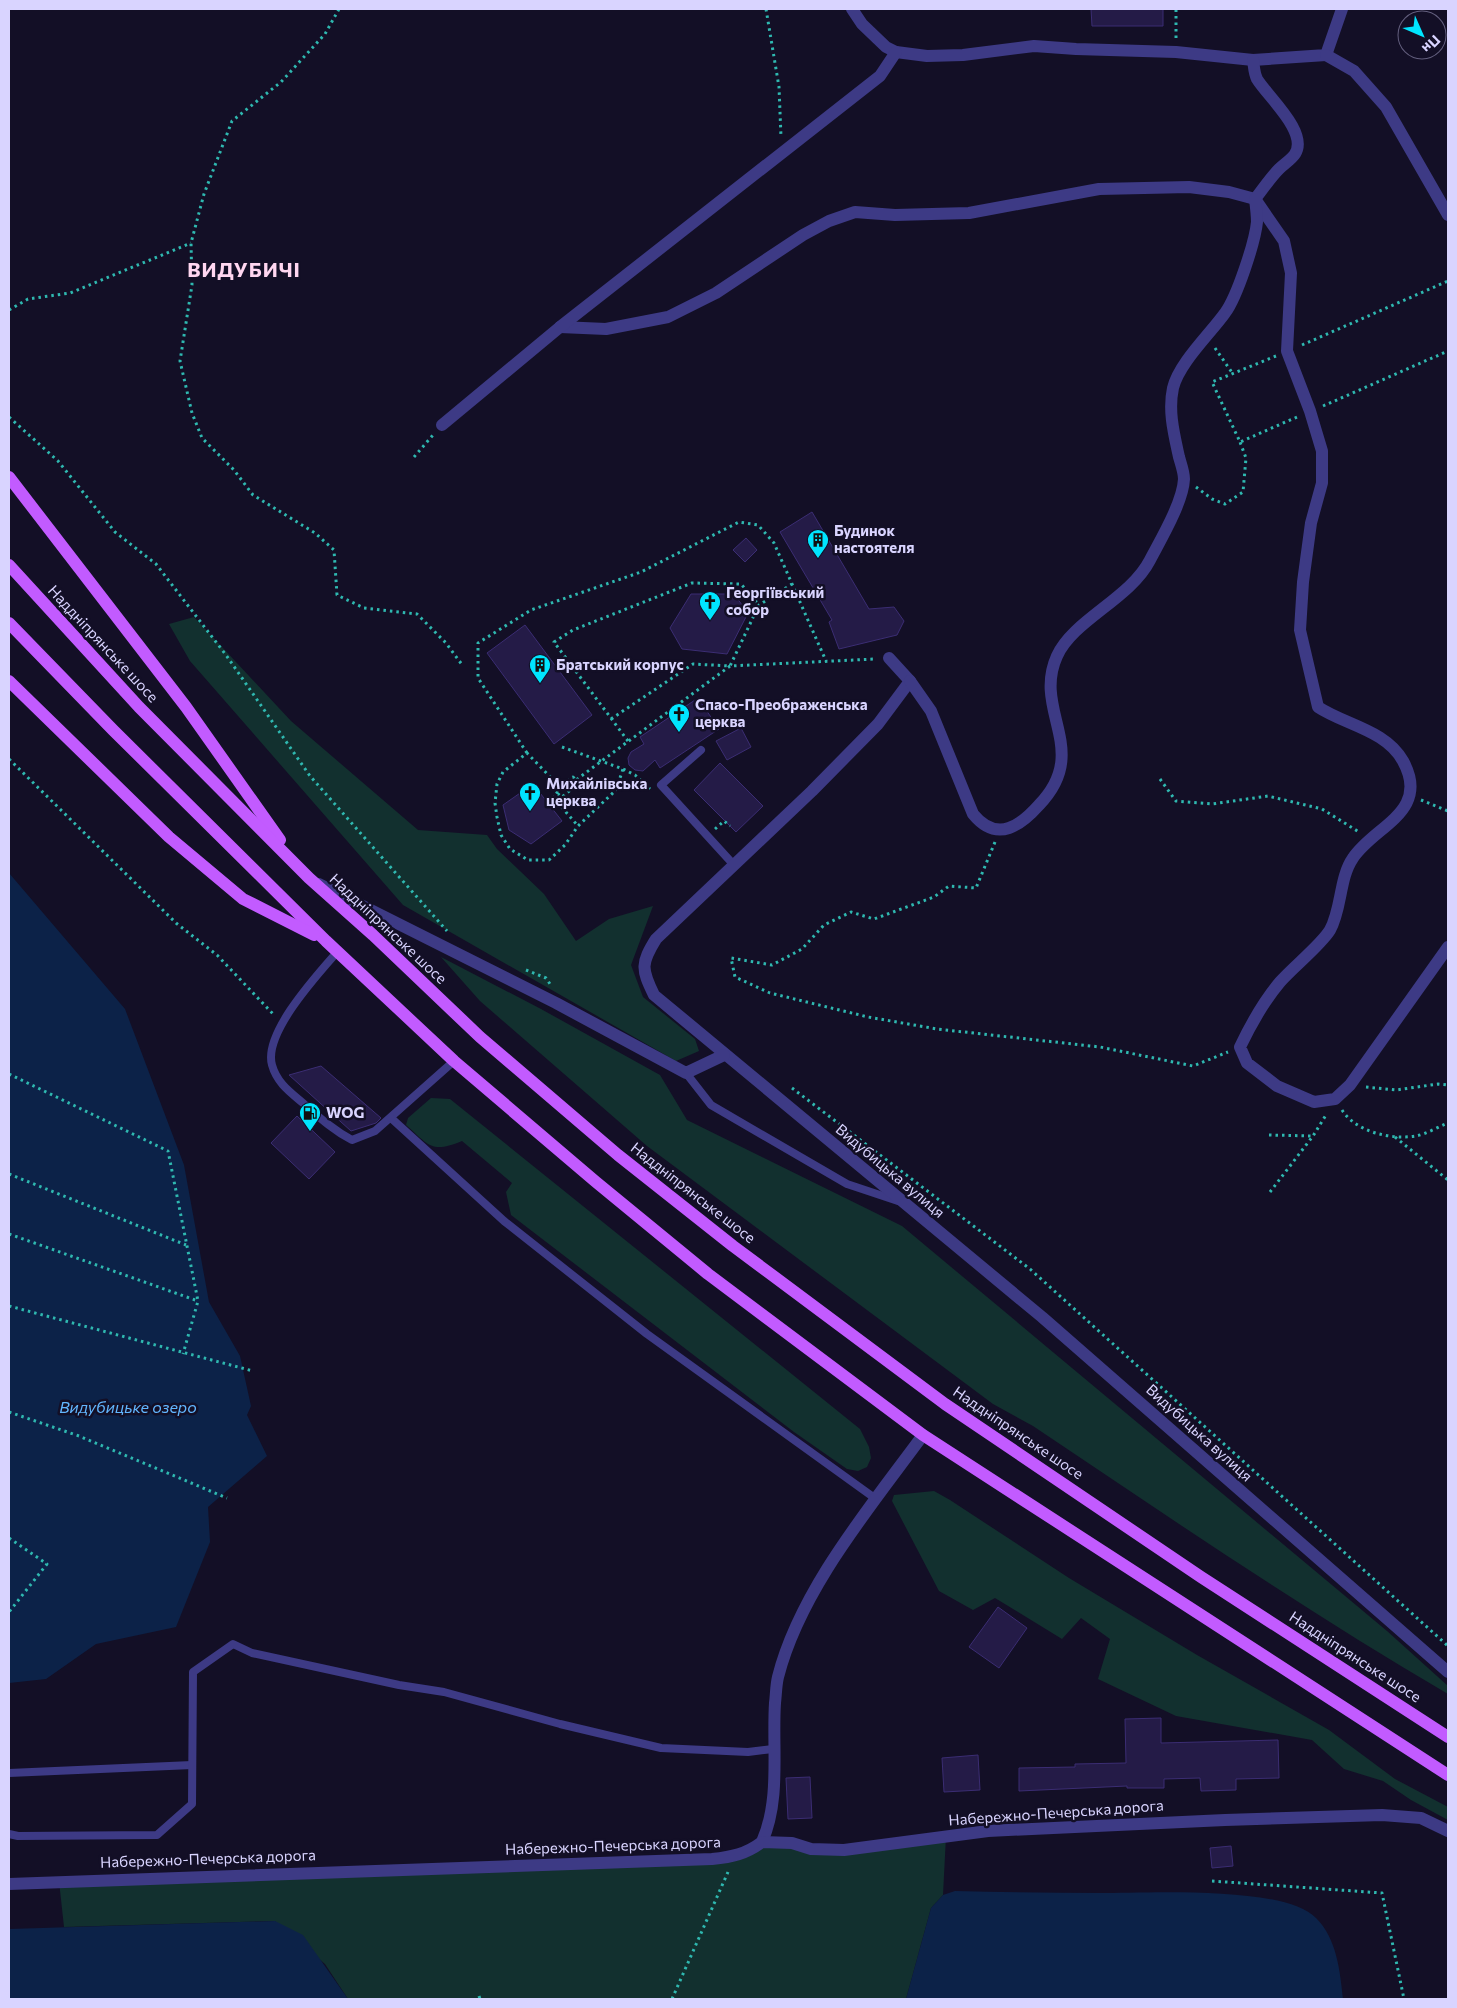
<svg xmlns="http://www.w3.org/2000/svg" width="1457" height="2008" font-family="Commissioner,sans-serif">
  <rect width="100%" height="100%" fill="#130f26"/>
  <g fill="#12302f">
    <path d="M194 617 291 721 418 830 487 835 497 849 544 894 576 941 609 919 653 906 631 965 643 997 695 1039 699 1051 676 1061 403 905 190 661 169 624Z"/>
    <path d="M441 957 541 1009 660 1075 687 1120 902 1226 1387 1631 1448 1686V1694C1306 1611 1170 1518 1033 1426L993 1404 647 1146 480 1001Z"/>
    <path d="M431 1098 450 1099 860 1429 869 1447 871 1458 867 1467 858 1471 847 1469 794 1432 511 1215 506 1192 512 1183 462 1141C431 1154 429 1145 406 1125L408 1118Z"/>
    <path d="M934 1491 950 1500 1069 1578 1197 1655 1329 1730 1395 1779 1448 1807V1820L1411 1800 1383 1781 1344 1769 1312 1740 1176 1716 1098 1679 1110 1639 1081 1618 1062 1639 995 1598 973 1610 939 1591 892 1501 894 1495Z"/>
    <path d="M946 1836 943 1895 931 1908 906 1999H348L325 1964 275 1921 64 1927 59 1881 712 1859 762 1842 844 1850Z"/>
  </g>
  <g fill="#0c2248">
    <path d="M9 873 125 1009 184 1165 209 1302 240 1356 251 1406 247 1415 267 1456 208 1507 210 1542 176 1627 96 1644 46 1679 9 1683Z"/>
    <path d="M955 1891C1003 1892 1052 1893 1100 1893 1146 1893 1284 1885 1316 1918 1337 1939 1340 1971 1343 1999H906L931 1908 943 1895Z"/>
    <path d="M275 1921 303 1935 348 1999H9V1929Z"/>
  </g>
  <g fill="#241b47" stroke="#3b2d73">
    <path d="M1091 9H1163V26H1092Z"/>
    <path d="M812 512 869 609 894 607 904 621 897 635 839 649 829 622 832 620 780 532Z"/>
    <path d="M746 538 757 550 745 562 733 550Z"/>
    <path d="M691 594H734L748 613 727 654 682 649 670 628Z"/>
    <path d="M525 625 592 715 554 744 487 653Z"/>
    <path d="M698 698 719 729 660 768 655 760 643 771 635 770 629 765 628 758 631 752 644 744 640 737Z"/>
    <path d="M741 728 751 747 727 760 716 741Z"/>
    <path d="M720 763 763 806 736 832 694 790Z"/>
    <path d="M533 784 562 821 531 844 509 830 503 805Z"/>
    <path d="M321 1066 381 1118 376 1123 351 1131 289 1075Z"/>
    <path d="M297 1116 335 1152 309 1179 271 1143Z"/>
    <path d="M998 1607 1027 1628 999 1668 969 1647Z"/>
    <path d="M1161 1718V1743L1278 1740 1279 1778 1236 1779V1790L1201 1791 1200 1778 1164 1779V1788H1127V1786L1019 1791V1768L1075 1767V1764L1126 1763 1125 1719Z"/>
    <path d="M978 1755 980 1790 944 1792 942 1758Z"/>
    <path d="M810 1777 812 1818 788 1819 786 1778Z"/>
    <path d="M1231 1846 1233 1866 1212 1868 1210 1848Z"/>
  </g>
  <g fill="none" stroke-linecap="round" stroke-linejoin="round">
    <g stroke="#2fb8b0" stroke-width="3" stroke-dasharray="2.5 4" stroke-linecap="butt">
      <path d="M339 9 325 34 281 82 232 121 204 194 191 243 192 285 180 361 192 413 202 438 234 470 253 495 315 533 334 550 337 595 364 608 417 614 446 643 463 666"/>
      <path d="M766 9 779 87 781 137"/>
      <path d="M1176 38V9"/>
      <path d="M9 310 28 299 70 293 191 243"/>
      <path d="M1302 345 1448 281"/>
      <path d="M1215 348 1233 374"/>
      <path d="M1276 356 1212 382 1240 442 1297 417"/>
      <path d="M1323 406 1448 351"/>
      <path d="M9 417 58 461 115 532 156 564 226 655 310 776 447 931"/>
      <path d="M414 457 433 435"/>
      <path d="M1196 487 1212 499 1225 504 1243 492 1246 458 1240 442"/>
      <path d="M611 719 693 664 730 666 759 605 792 584"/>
      <path d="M628 741 554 642 573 630 692 583 741 584 759 605"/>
      <path d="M562 747 623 769 635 775 650 789"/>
      <path d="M527 753 478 678V643L531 610 641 572 739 522 758 525 774 543 826 661"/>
      <path d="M9 759 176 923 217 955 274 1015"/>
      <path d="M1160 779 1176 801 1212 804 1268 796 1322 809 1359 832"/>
      <path d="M560 787 527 753 503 772 497 784 495 803 497 817 501 835 510 849 528 860H549L565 845 578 826 616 790 623 769"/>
      <path d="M558 793 555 791 573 777 576 780"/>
      <path d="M553 797 578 826"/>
      <path d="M1421 800 1448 811"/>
      <path d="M547 802 558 794 562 797 579 783 576 780 730 666 875 659"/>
      <path d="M715 829 724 821 730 826"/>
      <path d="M995 842 976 888 949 886 934 897 874 919 851 912 824 925 802 949 772 965 731 958 735 977 770 993 868 1017 937 1029 1100 1047 1193 1066 1228 1052"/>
      <path d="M526 970 546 978 550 984"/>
      <path d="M9 1074 168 1151 198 1301 183 1354"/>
      <path d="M1366 1087 1396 1090 1438 1084 1448 1085"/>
      <path d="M792 1088 1030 1269 1448 1646"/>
      <path d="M1342 1110C1356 1132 1391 1140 1416 1136 1426 1134 1438 1127 1448 1123"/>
      <path d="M1269 1135 1312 1136"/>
      <path d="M1395 1137 1448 1180"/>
      <path d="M9 1174 186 1245"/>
      <path d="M1270 1192 1313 1136 1326 1115"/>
      <path d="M9 1234 198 1301"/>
      <path d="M9 1306 253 1371"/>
      <path d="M9 1412 79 1436 227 1498"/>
      <path d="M9 1538 47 1564 9 1612"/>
      <path d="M1212 1881 1382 1893 1404 1999"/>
      <path d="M479 1996 480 1999"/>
      <path d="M672 1999 728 1872"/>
    </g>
    <g stroke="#3d3a85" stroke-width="8">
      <path d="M701 750 661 785 733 864"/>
      <path d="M338 951C318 974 263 1033 272 1065 277 1083 290 1092 303 1103 319 1117 333 1130 352 1140L375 1131 454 1061"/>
      <path d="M686 1073 711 1105 847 1184 898 1201"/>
      <path d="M391 1118 504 1221 647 1334 876 1499"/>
      <path d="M9 1773 192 1765"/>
      <path d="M9 1834 18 1836 157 1835 192 1804 193 1672 233 1644 252 1653 399 1685 444 1692 560 1724 661 1748 748 1752 773 1749"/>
    </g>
    <g stroke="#3d3a85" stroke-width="12">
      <path d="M852 9 862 24 886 47 896 52 927 56 963 55 1034 46 1076 49 1176 52 1253 60 1326 55 1342 9"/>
      <path d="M1326 55 1354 71 1386 107 1448 215"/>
      <path d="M560 327 606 329 668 317 716 293 803 235 829 221 855 212 895 215 969 213 1099 189 1189 187 1229 192 1255 199 1284 241 1291 273 1287 351 1310 411 1322 451V483L1311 523 1303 582 1300 630 1318 707C1345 725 1386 730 1403 761 1431 812 1374 826 1353 858 1339 878 1342 909 1330 930 1321 945 1293 967 1280 982 1264 1001 1251 1024 1240 1047L1247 1063 1277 1086 1314 1102 1335 1099 1350 1085 1448 947"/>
      <path d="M442 425 560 327 880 76 896 52"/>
      <path d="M889 658 910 681 878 724 812 791 656 939C641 963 641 969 654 995L1042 1317 1448 1672"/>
      <path d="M910 681 931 711 973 814C982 825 994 833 1009 828 1021 824 1031 814 1039 805 1092 750 1032 711 1057 656 1073 620 1130 599 1150 560 1161 539 1183 502 1184 479 1184 472 1181 464 1179 457 1174 434 1168 411 1173 388 1179 363 1210 334 1225 313 1237 297 1255 242 1257 222 1257 215 1256 207 1255 199 1263 189 1270 178 1279 169 1284 164 1292 159 1295 154 1309 132 1267 96 1257 79 1254 73 1254 66 1253 60"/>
      <path d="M319 884 556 1003 686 1073 724 1055"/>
      <path d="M762 1842C781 1799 772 1748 775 1703 776 1695 776 1685 778 1677 800 1590 871 1506 923 1435"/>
      <path d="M9 1884 712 1859C732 1857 746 1854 762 1842L792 1843 811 1849 844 1850 988 1831 1225 1820 1382 1815 1421 1818 1448 1831"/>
    </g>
    <g stroke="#c25bff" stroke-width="12">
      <path d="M9 477 186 707 280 840"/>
      <path d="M9 565 139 707 309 878 373 935 480 1037 618 1155 733 1246 945 1404 1201 1577 1448 1737"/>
      <path d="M9 623 113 730 326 941 454 1061 596 1182 708 1274 923 1435 1448 1775"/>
      <path d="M9 681 169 837 243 899 314 935"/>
    </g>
  </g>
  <defs>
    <g id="building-pin" transform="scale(1.125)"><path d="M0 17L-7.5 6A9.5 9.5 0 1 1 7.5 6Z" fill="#00e5ff" stroke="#130f26"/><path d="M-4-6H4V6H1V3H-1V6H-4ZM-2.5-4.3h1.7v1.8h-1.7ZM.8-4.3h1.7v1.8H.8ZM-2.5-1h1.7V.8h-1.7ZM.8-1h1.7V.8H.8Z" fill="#111"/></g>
    <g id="church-pin" transform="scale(1.125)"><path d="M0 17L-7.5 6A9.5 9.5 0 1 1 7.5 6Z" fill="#00e5ff" stroke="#130f26"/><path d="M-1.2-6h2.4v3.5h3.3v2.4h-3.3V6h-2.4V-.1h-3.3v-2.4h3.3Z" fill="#111"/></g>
    <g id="fuel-pin" transform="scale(1.125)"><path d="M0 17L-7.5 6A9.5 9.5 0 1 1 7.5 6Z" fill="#00e5ff" stroke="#130f26"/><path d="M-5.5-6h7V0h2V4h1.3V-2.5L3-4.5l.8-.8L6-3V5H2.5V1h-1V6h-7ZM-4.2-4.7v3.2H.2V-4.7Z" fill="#111"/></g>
  </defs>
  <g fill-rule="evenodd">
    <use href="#building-pin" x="818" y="540"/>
    <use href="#church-pin" x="710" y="602"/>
    <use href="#building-pin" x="540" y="665"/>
    <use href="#church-pin" x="679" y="714"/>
    <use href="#church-pin" x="530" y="793"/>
    <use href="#fuel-pin" x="310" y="1113"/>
  </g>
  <g text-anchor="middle" stroke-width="5" stroke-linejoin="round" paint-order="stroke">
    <g font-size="15" font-weight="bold" fill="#d9d4ff" stroke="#130f26" text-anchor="start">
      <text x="834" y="536">Будинок<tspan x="834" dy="17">настоятеля</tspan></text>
      <text x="726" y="598">Георгіївський<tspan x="726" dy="17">собор</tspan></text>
      <text x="556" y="670">Братський корпус</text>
      <text x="695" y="710">Спасо-Преображенська<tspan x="695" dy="17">церква</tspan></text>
      <text x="546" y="789">Михайлівська<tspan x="546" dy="17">церква</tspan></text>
      <text x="326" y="1118">WOG</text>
    </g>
    <g font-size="15" fill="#d9d4ff" stroke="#130f26">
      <text transform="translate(103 644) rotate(47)" y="5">Наддніпрянське шосе</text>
      <text transform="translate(388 929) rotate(43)" y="5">Наддніпрянське шосе</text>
      <text transform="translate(890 1171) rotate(40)" y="5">Видубицька вулиця</text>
      <text transform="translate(693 1193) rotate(38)" y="5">Наддніпрянське шосе</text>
      <text transform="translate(1018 1433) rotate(34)" y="5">Наддніпрянське шосе</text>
      <text transform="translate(1199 1433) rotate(42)" y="5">Видубицька вулиця</text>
      <text transform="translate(1355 1657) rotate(33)" y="5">Наддніпрянське шосе</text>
      <text transform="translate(1056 1813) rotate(-4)" y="5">Набережно-Печерська дорога</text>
      <text transform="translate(613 1846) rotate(-2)" y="5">Набережно-Печерська дорога</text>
      <text transform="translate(208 1859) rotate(-2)" y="5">Набережно-Печерська дорога</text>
    </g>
    <g font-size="16" font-style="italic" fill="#62b6ff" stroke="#130f26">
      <text x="128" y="1413">Видубицьке озеро</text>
    </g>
    <g font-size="20" font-weight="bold" letter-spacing="1" fill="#ffd6f0" stroke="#130f26">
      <text x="244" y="277">ВИДУБИЧІ</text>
    </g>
  </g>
  <rect width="1457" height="2008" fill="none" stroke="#d9d4ff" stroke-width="20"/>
  <g transform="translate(1422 35) rotate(135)"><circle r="24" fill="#130f26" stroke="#625e7d"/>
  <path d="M0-4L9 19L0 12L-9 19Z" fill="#00e5ff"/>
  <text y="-8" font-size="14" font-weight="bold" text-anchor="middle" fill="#d9d4ff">Пн</text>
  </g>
</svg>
